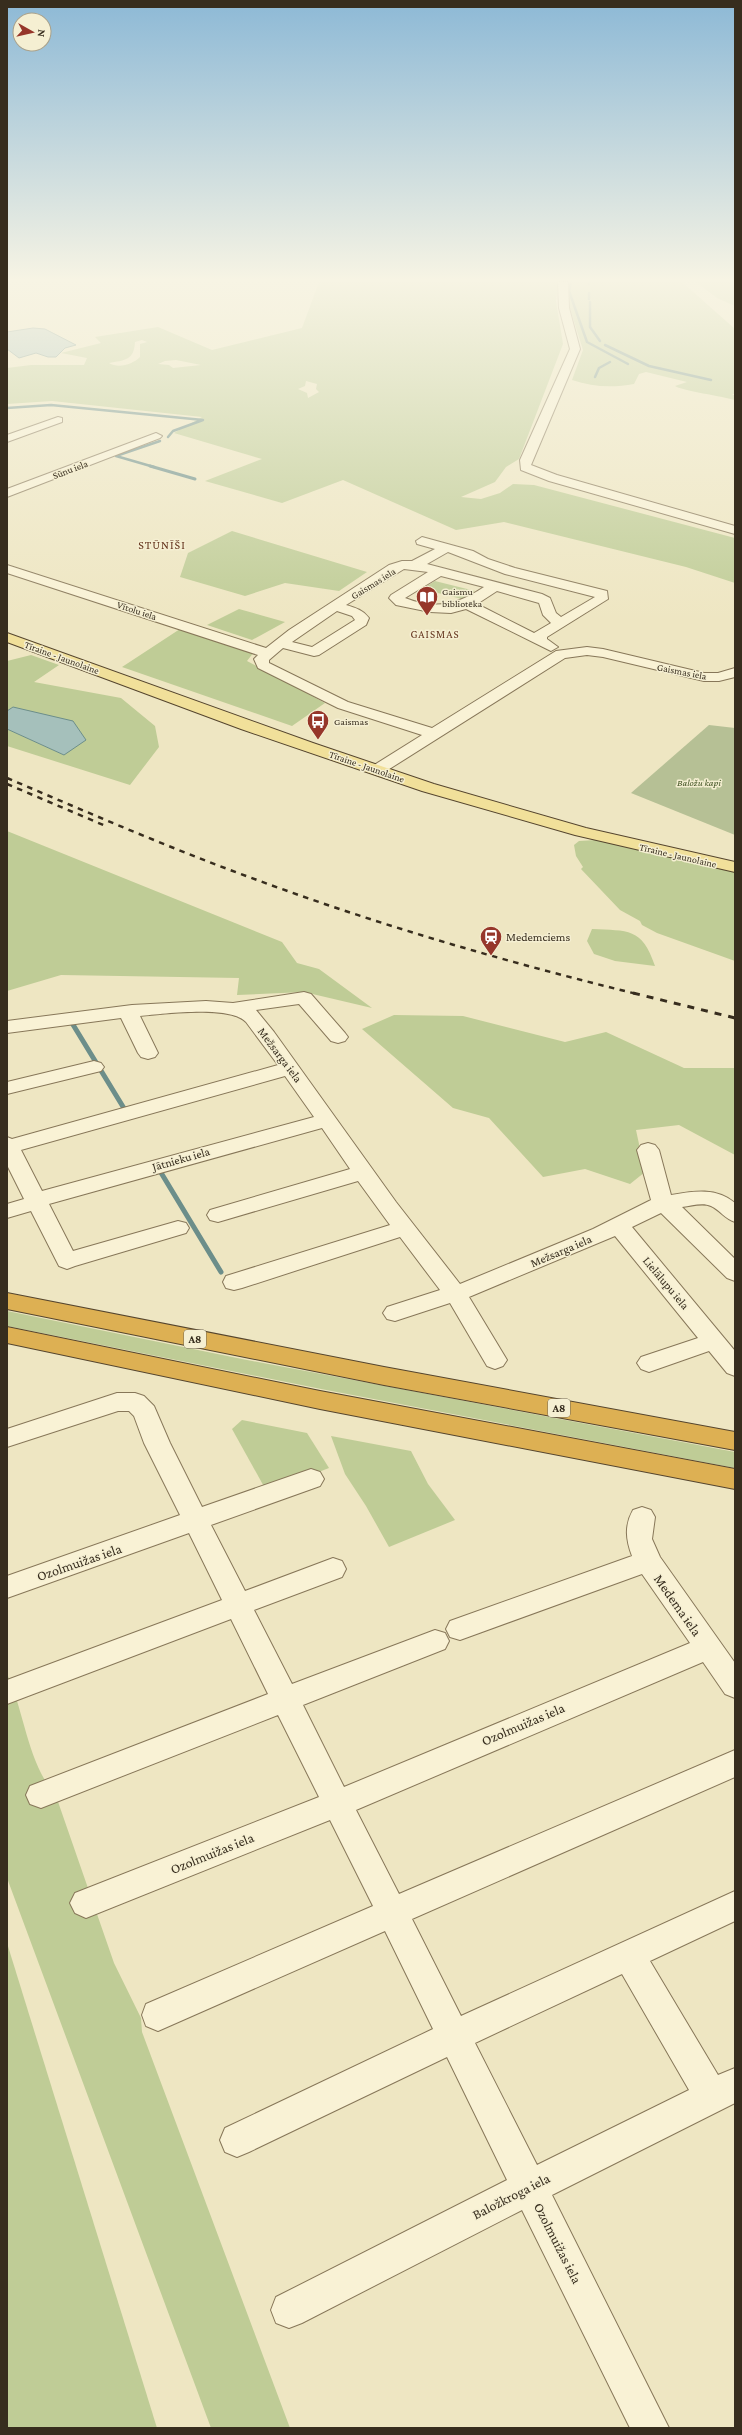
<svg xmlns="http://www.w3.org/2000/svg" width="742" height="2435" font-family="'Crimson Pro',serif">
  <rect width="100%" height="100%" fill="#eee6c2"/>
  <g fill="#bfcc96" fill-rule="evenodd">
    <path d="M319 282H558L556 301 563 344 519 459 506 467 495 482 461 497 481 499 500 493 513 484 534 485 735 538V583L686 567 504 522 456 530 343 480 282 503 205 481 262 459 174 433 202 417 52 401 7 404V368L31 365H84L87 358 61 353 101 343 95 337 158 327 212 350 302 328ZM142 340 147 342 140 344V357C133 364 119 369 109 363 124 360 134 361 135 342ZM176 360 201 365 173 368 169 365 158 364 165 361ZM306 381 317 384 316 389 319 392 308 398 307 393 298 389 305 386Z"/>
    <path d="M567 282H682L735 329V394H732L735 396V400C725 397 680 390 675 386L687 382 646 372 639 374 634 384C612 388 593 387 572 380L583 350 566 296Z"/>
    <path d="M696 282H735V306L717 298Z"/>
    <path d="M232 531 367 572 339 591 285 583 245 596 180 577 188 553Z"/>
    <path d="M435 581 475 591 462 599 422 589Z"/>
    <path d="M239 609 285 622 252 640 207 625Z"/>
    <path d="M180 629 254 652 247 661 325 703 292 726 122 667Z"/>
    <path d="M31 655 59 665 34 682 121 698 155 726 159 747 130 785 7 746V729L64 755 13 707 7 711V661Z"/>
    <path d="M7 831 282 942 297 963 319 969 372 1008 304 992 237 995 239 978 61 975 7 991Z"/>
    <path d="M596 840 735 872V961L657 933 642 925 640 921 620 910 581 869 583 867 576 856 574 845 579 841Z"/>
    <path d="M592 929C628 931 642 927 655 966L615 961 594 954 587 941Z"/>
    <path d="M394 1015 463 1016 565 1042 606 1032 684 1068H735V1155L679 1125 636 1130 645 1172 630 1184 585 1169 543 1177 489 1118 453 1108 362 1029Z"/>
    <path d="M7 1311 242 1359 735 1452V1468L321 1389 7 1326Z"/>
    <path d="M242 1420 307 1433 329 1468 267 1492 232 1429Z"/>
    <path d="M331 1436 411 1451 428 1484 455 1520 389 1547 366 1506 345 1474Z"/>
    <path d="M7 1674C25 1713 27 1762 56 1796L114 1963 141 2018 142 2032 290 2428H211L7 1878Z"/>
    <path d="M7 1943 157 2428H7Z"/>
  </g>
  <path fill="#b6c095" d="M709 725 735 728V835L631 793Z"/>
  <g fill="#a5c0bb" stroke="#6c8e8a">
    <path d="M33 328 45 329 76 345 65 348 56 357H48L36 353 19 358 7 349V332Z"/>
    <path d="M13 707 73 721 86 740 64 755 7 729V711Z"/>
  </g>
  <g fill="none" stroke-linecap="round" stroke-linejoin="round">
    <g stroke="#6c8e8a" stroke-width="2.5">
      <path d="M571 282 569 291 587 342 628 364"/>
      <path d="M589 282V284"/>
      <path d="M589 293V299"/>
      <path d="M590 302V327L600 341"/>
      <path d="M605 345 649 366 711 380"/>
      <path d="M595 377 599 368 610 362"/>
      <path d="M7 408 51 405 203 420 173 431 168 437"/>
      <path d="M154 467 116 456 160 441"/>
    </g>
    <path stroke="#6c8e8a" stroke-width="3" d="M150 466 195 479"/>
    <g stroke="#6c8e8a" stroke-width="5">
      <path d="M72 1023 125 1110"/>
      <path d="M160 1171 221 1272"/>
    </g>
    <g stroke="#877759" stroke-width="2">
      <g id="minor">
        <path d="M558 282H568L569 308 580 349 531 465 557 475 735 526V534L549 481 521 470 520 460 570 349 559 308Z"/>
        <path d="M58 417 62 418V422L7 442V435Z"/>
        <path d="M156 433 162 436 160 438 7 497V489Z"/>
        <path d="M422 537 473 551 488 559 515 568 607 591 608 599 547 637V639L558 647 551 651 466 609 451 613 430 612 396 605 389 598 391 595 428 572 404 569 346 605C356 608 363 610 369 618L366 625 319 655 314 656 283 648 269 660V663L348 702 432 728 556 651 587 647 603 649 704 673H718L735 668V677L719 681H704L603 657 587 655 565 658 383 773H371L369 770 371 767 422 735 338 708 258 668 254 659 258 655 7 573V565L266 648 289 630 389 565 402 561H412L435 549 417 544 416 541ZM448 552 505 574 595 597 561 617 556 613 550 598 542 594 427 564ZM441 576 484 587C457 605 436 610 405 598ZM497 591 539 603 543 615 551 623 534 633 477 604ZM337 611 352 616 355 620 312 647 292 642Z"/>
        <path d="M304 992 311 994 345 1033 348 1037 345 1041 338 1043 331 1041 299 1004 256 1010 274 1032 396 1202 460 1284 593 1229 651 1200 637 1150 641 1145 648 1143 655 1145 659 1150 671 1195C694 1191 716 1187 735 1203V1222C725 1219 720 1210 711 1206 702 1202 692 1206 682 1207L735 1259V1281L727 1278 661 1213 632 1227 735 1351V1376L727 1373 709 1351 649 1372 641 1369 637 1363 641 1357 698 1338 615 1236 469 1297 507 1360 503 1366 495 1369 487 1366 450 1303 395 1321 387 1319 383 1313 387 1307 440 1290 400 1237 242 1288 234 1290 226 1288 223 1282 226 1276 390 1225 358 1181 218 1222 210 1220 207 1215 210 1210 350 1169 322 1128 49 1204 73 1251 178 1221 186 1223 189 1228 186 1233 75 1266 67 1269 59 1266 31 1211 7 1218V1204L24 1199 7 1165V1137L12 1139 278 1065 246 1022C230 1005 163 1014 140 1016L158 1053 155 1057 148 1059 141 1057 138 1053 121 1018 7 1033V1021L132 1005 206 1001 233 1003ZM285 1076 314 1117 42 1191 21 1150Z"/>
        <path d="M94 1061 101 1063 104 1067 101 1071 7 1094V1082Z"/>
        <path d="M117 1393H135L144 1396 154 1406 170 1443 202 1507 311 1469 320 1472 324 1479 320 1486 211 1525 245 1591 333 1558 342 1561 346 1569 342 1577 254 1610 292 1684 435 1630 445 1633 449 1641 445 1649 303 1705 344 1787 690 1643 642 1574 460 1640 450 1637 446 1629 450 1621 632 1556C626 1540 624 1526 633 1510L642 1507 651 1510 655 1517 652 1539 660 1557 735 1663V1698L725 1694 703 1662 356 1810 399 1894 735 1750V1777L412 1919 461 2016 735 1891V1921L650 1961 718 2075 735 2068V2103L552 2195 669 2428H630L522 2210 302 2323 289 2328 276 2323 271 2310 276 2297 507 2180 447 2057 249 2152 237 2157 225 2152 220 2140 225 2128 433 2029 385 1931 158 2031 146 2026 142 2015 146 2004 373 1906 330 1820 86 1918 75 1913 70 1903 75 1893 319 1797 278 1715 41 1808 30 1804 26 1795 30 1786 268 1694 231 1619 7 1704V1680L222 1600 189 1533 7 1598V1576L180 1515 144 1443 134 1416 129 1411H118L7 1447V1429ZM622 1974 689 2090 537 2165 475 2043Z"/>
      </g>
    </g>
    <g stroke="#55452e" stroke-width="2">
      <path id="major" d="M7 633 313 743 434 784 586 828 735 862V872L575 835 422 791 241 729 7 642Z"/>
    </g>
    <g stroke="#55452e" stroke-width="2">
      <g id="highway">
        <path d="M7 1293 384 1367 735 1432V1450L384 1385 7 1309Z"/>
        <path d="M7 1327 320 1391 735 1469V1489L320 1409 7 1343Z"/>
      </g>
    </g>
    <use href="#minor" fill="#f9f2d5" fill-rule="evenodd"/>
    <use href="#major" fill="#f1e09a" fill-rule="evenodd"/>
    <use href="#highway" fill="#ddb053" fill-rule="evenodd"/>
    <g stroke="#372d1e" stroke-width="2.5" stroke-dasharray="5.5 5.5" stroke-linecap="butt">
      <path d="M7 778C87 812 167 847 249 877 375 924 506 962 637 994"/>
      <path d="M7 784 108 827"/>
    </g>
    <path stroke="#372d1e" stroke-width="3" stroke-dasharray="7 7" stroke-linecap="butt" d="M633 993 735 1018"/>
  </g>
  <linearGradient id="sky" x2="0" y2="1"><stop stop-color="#8db9d6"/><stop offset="0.45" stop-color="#f7f4e4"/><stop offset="1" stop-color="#f7f4e4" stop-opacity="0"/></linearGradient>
  <rect width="742" height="623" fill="url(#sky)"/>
  <defs>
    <g id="library-pin" transform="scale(1.15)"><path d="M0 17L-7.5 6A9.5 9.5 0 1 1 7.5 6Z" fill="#96362a" stroke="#f5efd2"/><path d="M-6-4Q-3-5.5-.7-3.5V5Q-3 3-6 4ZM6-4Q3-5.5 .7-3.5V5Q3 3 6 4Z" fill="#fff"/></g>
    <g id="bus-pin" transform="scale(1.15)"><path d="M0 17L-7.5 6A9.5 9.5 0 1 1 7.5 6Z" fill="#96362a" stroke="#f5efd2"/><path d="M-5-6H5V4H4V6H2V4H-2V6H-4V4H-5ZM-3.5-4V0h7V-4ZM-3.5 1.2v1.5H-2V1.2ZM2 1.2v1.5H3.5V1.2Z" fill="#fff"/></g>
    <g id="station-pin" transform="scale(1.15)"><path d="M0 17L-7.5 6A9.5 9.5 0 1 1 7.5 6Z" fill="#96362a" stroke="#f5efd2"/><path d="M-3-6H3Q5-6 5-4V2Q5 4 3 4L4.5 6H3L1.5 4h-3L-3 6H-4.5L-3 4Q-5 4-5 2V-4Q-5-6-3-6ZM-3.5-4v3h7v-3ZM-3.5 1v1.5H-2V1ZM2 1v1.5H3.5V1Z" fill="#fff"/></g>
  </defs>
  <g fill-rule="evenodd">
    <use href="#library-pin" x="427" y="597"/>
    <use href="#bus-pin" x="318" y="721"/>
    <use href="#station-pin" x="491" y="937"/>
  </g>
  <g text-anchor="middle" stroke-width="3" stroke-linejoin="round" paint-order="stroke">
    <g font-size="10" fill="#372d1e" stroke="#f5efd2">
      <text transform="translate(70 469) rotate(-21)" y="4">Sūnu iela</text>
      <text transform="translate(373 583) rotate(-32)" y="4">Gaismas iela</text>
      <text transform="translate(137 610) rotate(18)" y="4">Vītolu iela</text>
      <text transform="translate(62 657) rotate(20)" y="4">Tīraine - Jaunolaine</text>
      <text transform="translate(682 671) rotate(11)" y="4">Gaismas iela</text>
      <text transform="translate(367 766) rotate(19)" y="4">Tīraine - Jaunolaine</text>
      <text transform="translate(678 855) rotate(13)" y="4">Tīraine - Jaunolaine</text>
    </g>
    <g font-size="10" fill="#372d1e" stroke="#f5efd2" text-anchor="start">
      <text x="442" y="595">Gaismu<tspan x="442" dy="12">bibliotēka</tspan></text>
      <text x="334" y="725">Gaismas</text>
    </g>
    <g font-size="10" font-style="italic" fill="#425424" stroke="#f5efd2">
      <text x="699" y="786">Baložu kapi</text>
    </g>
    <g font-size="11" letter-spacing="1" fill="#64341d" stroke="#f5efd2">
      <text x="435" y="638">GAISMAS</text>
    </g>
    <g fill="#f5efd2" stroke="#706754" stroke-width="1">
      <rect x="184" y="1330" width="22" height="18" rx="3"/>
      <rect x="548" y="1399" width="22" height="18" rx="3"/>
    </g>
    <g font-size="11" font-weight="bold" fill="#372d1e">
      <text x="195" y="1343">A8</text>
      <text x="559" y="1412">A8</text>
    </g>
    <g font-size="12" letter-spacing="1" fill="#64341d" stroke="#f5efd2">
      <text x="162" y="549">STŪNĪŠI</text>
    </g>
    <g font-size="12" fill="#372d1e" stroke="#f5efd2" text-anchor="start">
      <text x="506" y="941">Medemciems</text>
    </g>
    <g font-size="12" fill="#372d1e" stroke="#f5efd2">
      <text transform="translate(280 1055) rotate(53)" y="4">Mežsarga iela</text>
      <text transform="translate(181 1159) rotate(-16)" y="4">Jātnieku iela</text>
      <text transform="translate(561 1251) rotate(-23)" y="4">Mežsarga iela</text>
      <text transform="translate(666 1283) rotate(50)" y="4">Lielālupu iela</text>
    </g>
    <g font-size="14" fill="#372d1e" stroke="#f5efd2">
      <text transform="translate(79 1562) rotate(-19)" y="5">Ozolmuižas iela</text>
      <text transform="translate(678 1605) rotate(55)" y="5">Medema iela</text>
      <text transform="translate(523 1724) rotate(-23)" y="5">Ozolmuižas iela</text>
      <text transform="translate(212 1853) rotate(-22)" y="5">Ozolmuižas iela</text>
      <text transform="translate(511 2196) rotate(-27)" y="5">Baložkroga iela</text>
      <text transform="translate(558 2243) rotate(63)" y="5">Ozolmuižas iela</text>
    </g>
  </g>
  <rect width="742" height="2435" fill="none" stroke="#372d1e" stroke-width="16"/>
  <g transform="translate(32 32) rotate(98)"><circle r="19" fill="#f5efd2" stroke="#a9a18a"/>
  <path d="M0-3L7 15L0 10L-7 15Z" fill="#96362a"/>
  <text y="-6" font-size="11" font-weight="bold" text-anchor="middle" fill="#372d1e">N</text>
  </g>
</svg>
